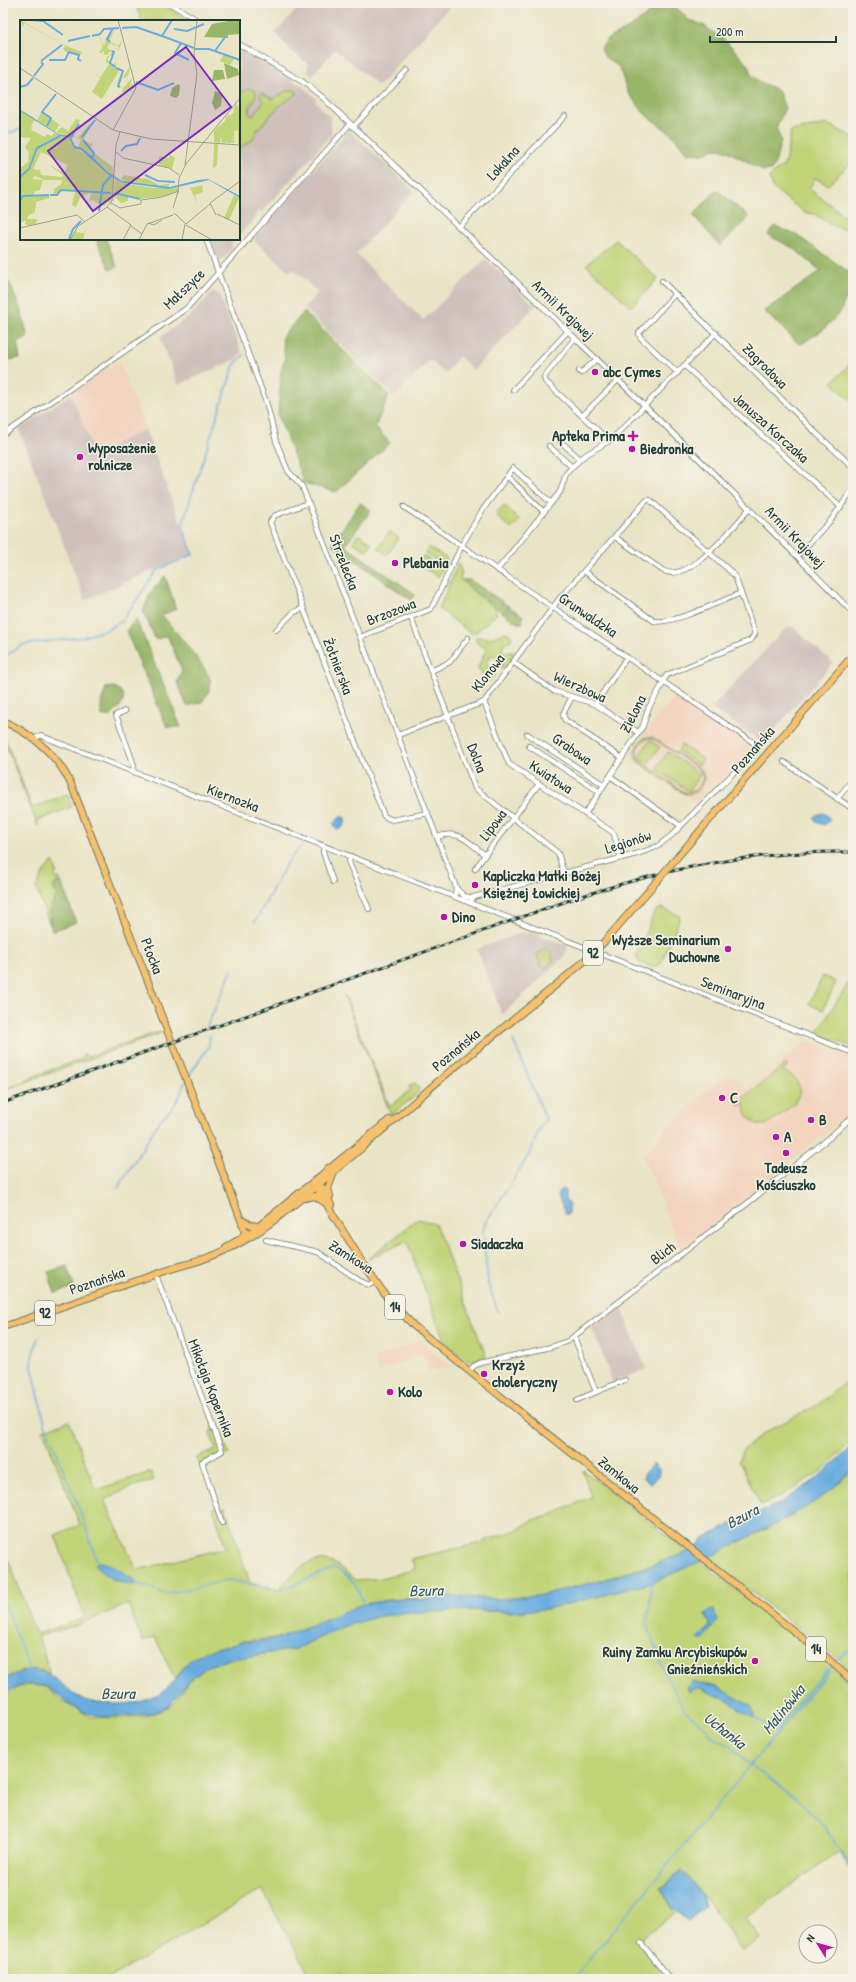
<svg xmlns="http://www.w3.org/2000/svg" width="856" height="1982" font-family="'Patrick Hand',sans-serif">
  <rect width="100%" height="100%" fill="#f7f3e8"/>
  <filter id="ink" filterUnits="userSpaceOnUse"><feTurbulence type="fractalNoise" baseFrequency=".025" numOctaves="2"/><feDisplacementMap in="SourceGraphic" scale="8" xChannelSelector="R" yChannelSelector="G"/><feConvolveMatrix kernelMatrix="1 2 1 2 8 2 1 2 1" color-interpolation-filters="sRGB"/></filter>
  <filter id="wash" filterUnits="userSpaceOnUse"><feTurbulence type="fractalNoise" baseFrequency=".012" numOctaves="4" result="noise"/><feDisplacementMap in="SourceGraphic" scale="16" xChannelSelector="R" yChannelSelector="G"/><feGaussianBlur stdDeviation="0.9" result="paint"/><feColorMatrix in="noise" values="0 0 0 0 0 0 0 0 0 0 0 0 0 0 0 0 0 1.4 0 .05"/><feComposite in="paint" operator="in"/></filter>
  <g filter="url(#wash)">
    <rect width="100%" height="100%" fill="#eae4c6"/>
    <g fill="#f3d4bf">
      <path d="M119 360 145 429 95 454 71 394Z"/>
      <path d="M853 672V695L842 685Z"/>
      <path d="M676 695 754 747 697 804 627 756Z"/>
      <path d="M808 1040 853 1057V1108L834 1126 681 1250 643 1156 676 1118 700 1096 718 1082 734 1074 747 1089Z"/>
      <path d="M419 1340 448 1364 449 1368 428 1371 426 1360 422 1354 378 1372 374 1359Z"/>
    </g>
    <g fill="#cfc0bb">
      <path d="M303 3 310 5 312 3H453L379 86 335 49 312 76 307 70 309 65 291 51 275 33Z"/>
      <path d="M239 49 305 88 316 98 315 101 330 117 332 134 262 212 259 210 254 216 256 217 239 236Z"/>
      <path d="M349 130 414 191 356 254 423 320 486 259 535 306 473 370 459 356 445 374 430 360 394 397 304 308 318 292 293 269 289 272 253 239Z"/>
      <path d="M210 239H236L231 245 232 249 219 263Z"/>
      <path d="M212 292 218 293 242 353 233 361 178 385 160 337 190 316Z"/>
      <path d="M71 394 95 454 145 429 192 553 85 600 19 429Z"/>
      <path d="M792 626 833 663 763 743 711 708 785 629Z"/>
      <path d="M531 932 568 946 564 957 502 1015 477 949 521 933Z"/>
      <path d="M621 1306 646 1369 613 1383 593 1330 590 1329Z"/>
    </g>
    <g fill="#c1d478" stroke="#708856" fill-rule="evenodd">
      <path d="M135 3H159L191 21H142Z"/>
      <path d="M250 88 256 92C256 102 248 105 249 114L253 116 263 102 260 95 262 92 264 95 273 99 287 91 294 90 298 93 278 107 257 130 252 140 239 149V94Z"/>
      <path d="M827 124 853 137V161L828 185 815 178 809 189 853 222V232L836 227 814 214 805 213 773 188 769 177 785 164 791 131Z"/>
      <path d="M616 240 658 279 631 307 586 265Z"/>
      <path d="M850 364 853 367V403L832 382Z"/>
      <path d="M504 505 520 520 511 529 495 514Z"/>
      <path d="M389 532 399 538 387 555 378 548Z"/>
      <path d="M358 534 372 543 367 551 353 542Z"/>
      <path d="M429 547 447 559 444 566 425 553Z"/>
      <path d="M423 556 442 569 438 577 419 564Z"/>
      <path d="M458 564 462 572 460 580H470L469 588 496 608 497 614 476 632 471 633 439 609Z"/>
      <path d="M506 632 512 636 511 640 503 644 502 652H514C513 658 508 667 502 669V663L498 662 497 658 492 655 488 659 486 664 493 669 494 676 489 681 478 668 486 649 476 642V637L491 638Z"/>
      <path d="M3 733 32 808 67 794 72 807 37 821 38 826 3 739Z"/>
      <path d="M652 737 702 770 704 778C702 788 694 797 683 793L638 762C632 753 636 744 644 738ZM649 738 656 740 699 769 703 778C700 787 694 794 684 792L639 760C634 751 639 741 649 738Z"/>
      <path d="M650 740 660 747 648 763 638 757Z"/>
      <path d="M681 745 703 759 699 765 678 751Z"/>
      <path d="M668 752 700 774 689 791 656 769Z"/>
      <path d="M53 861 57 873 55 872 56 880 59 877 61 882 56 883 54 889 57 895 50 908V925L36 888 45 870Z"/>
      <path d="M661 908 678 915 680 918 661 963 655 968 639 962 636 955 655 911Z"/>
      <path d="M545 950 550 951 552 954 553 961 545 968 542 967 537 954Z"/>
      <path d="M823 976 836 982 823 1010 809 1004Z"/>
      <path d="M853 976V1047L817 1033Z"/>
      <path d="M344 995 390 1107 411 1089 409 1086 415 1083 419 1089 416 1095 391 1115Z"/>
      <path d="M161 1031 162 1033 3 1090 26 1081V1079L84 1058 83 1053 87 1057Z"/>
      <path d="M786 1064 788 1066 782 1071C788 1073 794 1076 797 1082 808 1100 780 1114 768 1124 754 1128 745 1116 744 1103L739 1106 737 1103Z"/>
      <path d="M418 1219 435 1223 486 1356 469 1362 445 1343 407 1241 368 1259Z"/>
      <path d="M853 1375V1440L821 1471 779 1497 761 1505 739 1461 742 1451 764 1433 819 1404Z"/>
      <path d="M216 1420 229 1454 199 1464 196 1458 216 1449 210 1433Z"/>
      <path d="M69 1421 96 1490 151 1472 154 1480 131 1487 104 1500 137 1570 226 1548 213 1508 219 1506 220 1509 225 1507 250 1583 279 1589C294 1573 308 1554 333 1563 341 1566 349 1574 355 1580L385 1578 415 1569 411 1559 476 1544 519 1529 533 1520 546 1517 591 1497 583 1470 688 1552 663 1561 603 1580 537 1596 498 1599 448 1596 421 1600 415 1598 387 1600 360 1605 279 1638 244 1641 196 1657 190 1660 176 1678 172 1673 155 1637 143 1642 128 1604 73 1627 38 1636 49 1670V1674C33 1664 18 1672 3 1680V1554L6 1553 36 1634 85 1618 55 1535 80 1525 43 1430Z"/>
      <path d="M853 1471V1674L840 1660 707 1557 769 1528 794 1514Z"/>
      <path d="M700 1561 834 1668 853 1687V1867L851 1868 838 1852 745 1918 760 1939 742 1951 709 1902 682 1870 660 1888 675 1913 637 1941 668 1979H346L342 1973 321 1979H312L262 1889 108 1979H3V1698L19 1687 32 1685 46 1687 61 1701 92 1717 115 1718 145 1716 160 1711 175 1703 190 1680 208 1666 226 1660 295 1649 345 1626 376 1617 408 1612 422 1613 430 1611 468 1610 510 1612 547 1609 652 1583Z"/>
    </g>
    <g fill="#98b668" stroke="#5c7a4e">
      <path d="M668 7 677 8 689 20 703 25 728 43 742 58 749 67 751 75 762 83 778 90 785 108 776 128 781 140 776 160 772 170 764 171 726 150 715 149 703 154 688 153 669 132 646 115 628 93 619 67 605 57 601 48 608 39 634 25 654 9Z"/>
      <path d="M717 190 749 217 720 246 693 215Z"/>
      <path d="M775 226 798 236 853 275V300L847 295 840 313 823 330 800 345 764 311 821 271 793 248 768 235Z"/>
      <path d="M96 239H106L117 267 110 270Z"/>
      <path d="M9 282 20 308 28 337 17 342 20 358 9 360 3 345V305L8 303 3 285Z"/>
      <path d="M304 312 389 395 375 427 390 443 336 492 304 483 278 415 281 371 285 359 282 337Z"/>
      <path d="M360 503 371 510 345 546 415 594 411 600 332 544Z"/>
      <path d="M165 576 176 609 162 615C172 628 207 667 210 680 212 689 206 696 202 702L187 706 177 682 182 670 167 635 156 640 143 611 151 592Z"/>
      <path d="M470 580 523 616 522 623H517L469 588 463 581Z"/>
      <path d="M136 619 181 727H167L126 631Z"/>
      <path d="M114 687C133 696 120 707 110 717L101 715V702L106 688Z"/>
      <path d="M61 882 76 922 53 931 50 925V908L57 895 53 887 56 883Z"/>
      <path d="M67 1266 74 1287 55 1293 48 1272Z"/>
    </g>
    <g fill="#69addf" stroke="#44758a">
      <path d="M823 813 827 815 830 820 825 825 818 823 814 818 816 815Z"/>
      <path d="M340 817H344L346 821 342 828 337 830 334 827V823Z"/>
      <path d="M562 1189 565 1191V1201L569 1203V1213L566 1215 558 1196 559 1191Z"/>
      <path d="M853 1446V1471L849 1472 837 1485 816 1501 794 1514 718 1553 652 1583 547 1609 510 1612 468 1610 439 1612 426 1611 422 1613 408 1612 376 1617 345 1626 295 1649 226 1660 208 1666 190 1680 169 1706 150 1714 104 1717 84 1712 71 1706 47 1687 39 1685 25 1684 9 1691 3 1696V1680C29 1666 40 1665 63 1685 68 1688 72 1693 77 1696 88 1703 106 1704 119 1704 140 1703 159 1699 173 1682 179 1675 183 1666 190 1660 205 1648 227 1648 244 1641L251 1642 252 1639 255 1642 279 1638 360 1605 376 1602 404 1599 421 1600 448 1596 498 1599 537 1596 603 1580 652 1565 688 1552 697 1546 703 1539 737 1521 779 1504 815 1480Z"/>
      <path d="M654 1464 659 1469V1475L651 1483 643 1479 645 1472Z"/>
      <path d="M99 1562C114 1563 124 1574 137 1582V1584C126 1588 100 1575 95 1564Z"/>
      <path d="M714 1609 717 1621 702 1641 699 1640 698 1637 708 1629 710 1624 705 1614 709 1610Z"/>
      <path d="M692 1681 717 1687 751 1706 755 1715 754 1718 726 1700 698 1687 690 1692 687 1688Z"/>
      <path d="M681 1871 702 1894 705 1907 688 1921 672 1907 661 1888Z"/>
    </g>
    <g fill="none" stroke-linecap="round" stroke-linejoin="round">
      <g stroke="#69addf" stroke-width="1.5">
        <path d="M180 21 182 16"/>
        <path d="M3 135 21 129"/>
        <path d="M3 658 22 645 83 637 106 630 122 621 157 570 193 554 182 525 234 365 244 355"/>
        <path d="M255 922 288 861 305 842"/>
        <path d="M207 1026 232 970"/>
        <path d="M188 1077 209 1046 210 1035"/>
        <path d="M118 1188 160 1120 172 1108 179 1098 185 1082"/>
        <path d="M498 1312 488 1284 483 1231 485 1223C500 1200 516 1177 530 1152 536 1141 537 1129 546 1119L513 1040"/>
        <path d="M36 1313 34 1308 37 1305 48 1300"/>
        <path d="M37 1317 39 1322"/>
        <path d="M38 1338 32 1357V1366L45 1424 80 1511 98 1564"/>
        <path d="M652 1582 647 1623 666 1676 685 1711 701 1724 712 1736 731 1746 747 1762 806 1807 826 1829 853 1872"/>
        <path d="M136 1583 166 1594 230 1580 281 1590 334 1568C351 1573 359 1591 365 1606"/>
        <path d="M3 1599 30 1670"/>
        <path d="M836 1661 853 1646"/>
        <path d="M754 1716 774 1732 827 1669"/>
        <path d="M573 1979 832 1667"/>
      </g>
    </g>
  </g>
  <g filter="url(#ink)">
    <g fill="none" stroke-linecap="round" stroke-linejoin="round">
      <path stroke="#c1c3a9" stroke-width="4.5" stroke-dasharray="4.5 2" stroke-linecap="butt" d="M586 948 604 955"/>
      <g stroke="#667767" stroke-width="6">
        <g id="minor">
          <path d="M169 3 199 21"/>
          <path d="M239 44 303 82 321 96C501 266 680 437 853 613"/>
          <path d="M353 127 407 70"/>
          <path d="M459 227 565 116"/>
          <path d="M206 239 267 405 276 441 288 471 302 486 456 887 455 897"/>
          <path d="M662 281 817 434 853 467"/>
          <path d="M675 294 639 333 640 337 678 373"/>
          <path d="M575 338 544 377 545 381 609 441"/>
          <path d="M685 366 841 507"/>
          <path d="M579 371 581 373 597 359"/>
          <path d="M513 390 568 331"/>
          <path d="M582 416 618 380"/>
          <path d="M3 435 187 308 350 124"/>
          <path d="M560 441 580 459"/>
          <path d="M549 446 572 467"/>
          <path d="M507 476 544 512"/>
          <path d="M308 503 274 516 270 522 384 816 392 820 428 813"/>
          <path d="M404 507 757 745 758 748 672 835 658 846 640 853 474 897 470 903"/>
          <path d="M615 537 662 570C688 586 734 526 750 508"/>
          <path d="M797 556 831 520 853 489"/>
          <path d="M498 569 560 492 566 474 572 467 584 456 612 439 716 333"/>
          <path d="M584 571 654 621C672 625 721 601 741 593"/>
          <path d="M411 618 475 788 558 853 564 874"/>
          <path d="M276 630 293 613 303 608"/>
          <path d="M360 637 431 609 464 541 482 511 513 468 551 503"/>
          <path d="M513 662 554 691 595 704 639 733"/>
          <path d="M431 671 450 662 468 638"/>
          <path d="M572 697 563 714 565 720 622 758"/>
          <path d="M484 702 509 764 611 831 614 834 621 858"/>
          <path d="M595 704 627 657"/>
          <path d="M125 711 116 715 134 765 133 771"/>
          <path d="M527 734 604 785"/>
          <path d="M398 735 484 702 559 599 647 500H650L730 571 735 576 755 634 751 640 667 675 663 681"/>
          <path d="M34 739 41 735 44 737 586 948"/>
          <path d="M529 746 600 792"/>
          <path d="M784 762 853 809"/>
          <path d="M610 776 681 826"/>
          <path d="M837 799 853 779"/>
          <path d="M585 814 643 726 648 709 664 682"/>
          <path d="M437 837C460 829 468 842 485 855L539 784"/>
          <path d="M324 846 323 852 333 882"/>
          <path d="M350 856 349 863 369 909"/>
          <path d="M475 869 485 855"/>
          <path d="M457 889 464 896 472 898"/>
          <path d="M604 955 853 1053"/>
          <path d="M266 1240 318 1252 360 1281 369 1285 375 1282"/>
          <path d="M156 1275 222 1451 202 1462 222 1523"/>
          <path d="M574 1337 596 1392"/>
          <path d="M469 1371 474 1366 480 1363 551 1347 568 1341 753 1199 829 1138 853 1116"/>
          <path d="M577 1400 625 1380"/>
          <path d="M641 1943 671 1979"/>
        </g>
      </g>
      <g stroke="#667767" stroke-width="8">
        <g id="major">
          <path d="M3 721C32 734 57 755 71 784L238 1212 245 1231 242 1238"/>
          <path d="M673 862 853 655"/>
          <path d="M328 1168 318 1182 319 1192 361 1260 388 1299 414 1326 459 1363 825 1656 853 1682"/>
          <path d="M316 1184 324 1189 331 1205"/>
          <path d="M330 1196 328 1188 333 1175"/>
          <path d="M305 1198 315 1196 324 1202"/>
          <path d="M244 1221 251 1225 257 1226"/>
          <path d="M226 1247 249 1234 389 1120"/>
          <path d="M3 1327 177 1267C240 1252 271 1224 319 1184 350 1158 381 1132 411 1105 465 1056 525 1012 581 964L605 941 656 882"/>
        </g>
      </g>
      <use href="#minor" stroke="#fff" stroke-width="4.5"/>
      <use href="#major" stroke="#f7c06c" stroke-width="6"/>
      <g stroke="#1f3d34" stroke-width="3">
        <path id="rail" d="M3 1103 547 908C648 872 745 850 853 852"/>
      </g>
      <use href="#rail" stroke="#f7f3e8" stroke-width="1.5" stroke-dasharray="4.5" stroke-linecap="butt"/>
      <g stroke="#667767" stroke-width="8" stroke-linecap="butt">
        <path id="major-bridge" d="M656 882 673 862"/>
      </g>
      <use href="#major-bridge" stroke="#f7c06c" stroke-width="6"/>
    </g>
  </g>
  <g fill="#b5179e" stroke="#f7f3e8" stroke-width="1.5">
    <circle cx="595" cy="372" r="4"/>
    <path d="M631 430h4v4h4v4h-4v4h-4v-4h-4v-4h4z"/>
    <circle cx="632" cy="449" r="4"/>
    <circle cx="80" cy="457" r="4"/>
    <circle cx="395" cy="563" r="4"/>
    <circle cx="475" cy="885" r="4"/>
    <circle cx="444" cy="917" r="4"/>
    <circle cx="728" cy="949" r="4"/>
    <circle cx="722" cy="1098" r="4"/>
    <circle cx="811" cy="1120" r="4"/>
    <circle cx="776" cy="1137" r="4"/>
    <circle cx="786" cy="1153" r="4"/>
    <circle cx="463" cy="1244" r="4"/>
    <circle cx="484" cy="1374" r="4"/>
    <circle cx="390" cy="1392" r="4"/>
    <circle cx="755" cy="1661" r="4"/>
  </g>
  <g text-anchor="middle" stroke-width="3" stroke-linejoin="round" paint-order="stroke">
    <g fill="#f7f3e8" stroke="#60746a" stroke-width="1">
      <rect x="583" y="941" width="20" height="24" rx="3"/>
      <rect x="385" y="1295" width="20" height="24" rx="3"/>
      <rect x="35" y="1301" width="20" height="24" rx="3"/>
      <rect x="806" y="1637" width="20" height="24" rx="3"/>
    </g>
    <g font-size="14" font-weight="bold" fill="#1f3d34">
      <text x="593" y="958">92</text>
      <text x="395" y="1312">14</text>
      <text x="45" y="1318">92</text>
      <text x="816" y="1654">14</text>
    </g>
    <g font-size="15" fill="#1f3d34" stroke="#f7f3e8">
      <text transform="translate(503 163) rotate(-48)" y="5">Lokalna</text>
      <text transform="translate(184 289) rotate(-44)" y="5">Małszyce</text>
      <text transform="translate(563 310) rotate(44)" y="5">Armii Krajowej</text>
      <text transform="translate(765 366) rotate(45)" y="5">Zagrodowa</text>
      <text transform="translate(771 428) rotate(42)" y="5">Janusza Korczaka</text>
      <text transform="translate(795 537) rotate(46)" y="5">Armii Krajowej</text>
      <text transform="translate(344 562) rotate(69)" y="5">Strzelecka</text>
      <text transform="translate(391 612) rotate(-21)" y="5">Brzozowa</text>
      <text transform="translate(588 615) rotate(34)" y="5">Grunwaldzka</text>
      <text transform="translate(338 666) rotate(69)" y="5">Żołnierska</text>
      <text transform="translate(488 673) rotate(-52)" y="5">Klonowa</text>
      <text transform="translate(580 687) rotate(24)" y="5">Wierzbowa</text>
      <text transform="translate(633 714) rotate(-63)" y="5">Zielona</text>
      <text transform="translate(572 749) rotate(34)" y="5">Grabowa</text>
      <text transform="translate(753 750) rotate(-49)" y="5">Poznańska</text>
      <text transform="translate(477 758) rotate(69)" y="5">Dolna</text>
      <text transform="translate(551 777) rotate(33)" y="5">Kwiatowa</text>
      <text transform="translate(233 798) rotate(21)" y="5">Kiernozka</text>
      <text transform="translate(493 825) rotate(-53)" y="5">Lipowa</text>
      <text transform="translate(628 842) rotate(-18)" y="5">Legionów</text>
      <text transform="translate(152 956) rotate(69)" y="5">Płocka</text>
      <text transform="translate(733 993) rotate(21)" y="5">Seminaryjna</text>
      <text transform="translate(456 1050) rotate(-40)" y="5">Poznańska</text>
      <text transform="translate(663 1253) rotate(-37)" y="5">Blich</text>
      <text transform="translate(351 1257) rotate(32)" y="5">Zamkowa</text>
      <text transform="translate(97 1281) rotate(-19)" y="5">Poznańska</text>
      <text transform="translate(211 1388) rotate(69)" y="5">Mikołaja Kopernika</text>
      <text transform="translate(619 1475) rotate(39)" y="5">Zamkowa</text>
    </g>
    <g font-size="15" font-weight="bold" fill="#1f3d34" stroke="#f7f3e8" text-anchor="start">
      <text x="603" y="377">abc Cymes</text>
      <text x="625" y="441" text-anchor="end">Apteka Prima</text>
      <text x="88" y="453">Wyposażenie<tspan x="88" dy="17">rolnicze</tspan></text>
      <text x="640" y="454">Biedronka</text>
      <text x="403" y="568">Plebania</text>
      <text x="483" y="881">Kapliczka Matki Bożej<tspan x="483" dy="17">Księżnej Łowickiej</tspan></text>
      <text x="452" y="922">Dino</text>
      <text x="720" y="945" text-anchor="end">Wyższe Seminarium<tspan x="720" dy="17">Duchowne</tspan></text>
      <text x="730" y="1103">C</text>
      <text x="819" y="1125">B</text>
      <text x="784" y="1142">A</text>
      <text x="786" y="1173" text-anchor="middle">Tadeusz<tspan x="786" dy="17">Kościuszko</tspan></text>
      <text x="471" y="1249">Siadaczka</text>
      <text x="492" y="1370">Krzyż<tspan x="492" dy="17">choleryczny</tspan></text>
      <text x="398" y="1397">Kolo</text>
      <text x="747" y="1657" text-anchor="end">Ruiny Zamku Arcybiskupów<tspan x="747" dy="17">Gnieźnieńskich</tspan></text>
    </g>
    <g font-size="16" font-style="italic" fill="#32595f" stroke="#f7f3e8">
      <text transform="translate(742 1516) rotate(-28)" y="6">Bzura</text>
      <text transform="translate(426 1590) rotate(-2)" y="6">Bzura</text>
      <text x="118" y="1699">Bzura</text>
      <text transform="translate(783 1709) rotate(-51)" y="6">Malinówka</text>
      <text transform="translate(725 1730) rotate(38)" y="6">Uchanka</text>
    </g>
  </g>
  <g transform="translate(20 20)">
    <rect width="220" height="220" fill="#eae4c6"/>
    <path d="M0 0 42 24 62 32 59 36 47 33 43 29 45 26 4 3 3 7ZM96 8 89 21 98 26 103 20 97 33 99 27 90 23 87 28 94 32 92 36 89 35 92 33 90 31 87 35 82 34H84V31L81 33H79L83 26 79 17 80 15 71 16 80 14 83 9H87H84L79 16 84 26 86 19 92 9 87 20ZM216 32 211 36 220 40 214 39 210 45 200 41 204 34 211 36ZM88 36 90 37 87 39 93 45 96 41 94 47 97 42 96 47 100 48 104 51 99 63 110 46 109 53 106 58 103 57 99 66 103 68 113 57 109 67 114 63 107 73 102 72 103 68 98 67 99 59 94 67 103 51 100 49 82 79 72 72 80 59 73 52 80 58 89 44 86 42V39ZM216 84 220 90V102L218 103 214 92 218 103H220V124H218V110L214 112 216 124 213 114 214 123H207L206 120V123H202L201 116 200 123 194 122V111L205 101 206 96 208 97V93L210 96 214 92 213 87 217 95 214 88ZM0 89 17 100 22 92 48 111 56 99 60 100 54 115 58 118 69 105 71 107 67 112 71 115 67 113 64 119 70 124 73 122 70 130 93 147 94 157 73 137 58 128 61 120 54 116 52 119 49 116 36 112 42 107 39 105 35 112 17 101H14L10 108 13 106 11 110 25 117 27 114 32 116 34 113 49 117 54 127 75 140 94 158 93 175 90 183 87 182 85 186 72 180 69 182 71 173H69L60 178 56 187 52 185 55 171H41L33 176 34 169 41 164 42 160H24L15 156 12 159 23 160 20 170 15 171 13 176H30L29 178 16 182 15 192 8 196 7 199H17L16 204 9 206 5 204 6 200 0 203V148L8 142 9 133 5 127 11 118 0 117ZM21 132 48 145 44 153 28 144 43 155 42 157 21 155 20 150 13 149ZM194 124H198L197 145 193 149ZM149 134 155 138 152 149 139 146V136L149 138ZM104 155 128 159 139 165 149 164V167L107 162 101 159ZM95 158 107 164 133 168H159L158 171 145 176 119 179 108 177V181L101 183 95 177 93 183ZM182 165 183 172 175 175 177 183 170 168ZM214 175 219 178 209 200 204 198ZM66 207 63 220H50L55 212 64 213Z" fill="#c1d478" fill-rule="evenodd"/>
    <path d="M214 0H220V14L208 15V18L184 17 192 4ZM204 43 218 49 219 55 207 59ZM194 50H203L205 59 192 61ZM158 64 160 65 159 75 156 78 150 76 152 68ZM195 71 200 73 202 77 201 86 195 90 192 83Z" fill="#98b668"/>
    <path d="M0 91 4 92 38 114 50 116 55 126 62 128 74 138 88 152 102 161 150 167 178 160 188 159 220 176V178L189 160 149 169 104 163 90 156 61 130 54 128 49 117 40 116Z" fill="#69addf"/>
    <path fill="none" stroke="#69addf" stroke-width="2" d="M12 0 23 1 43 15M152 0 142 16 174 28M102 8 116 7 142 16M154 9 167 11 184 4M72 16 80 14 84 9 99 8M48 21 70 16M90 22 87 19 93 8M161 23 155 33 169 40M175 29H189L220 40M92 31 94 32 90 43 95 47M195 31 205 17M29 40H45L49 32 59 35 58 39 61 41M21 41 42 25M96 48 103 51 98 66 100 67M14 56 23 44 21 42M116 62 138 70 154 63M0 67 7 65 13 58M27 106 31 98 22 92 36 74M51 117 59 104M62 117 75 100M63 120 74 133 73 137M101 131 106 126 117 124 120 118M125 155 138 161 155 162M0 157 9 149 17 128 40 116M94 173 120 179M30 175H37L41 170 91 173M0 180 3 176 29 175M79 191 83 165 91 156M49 219 53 209 61 201"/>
    <path fill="none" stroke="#99a18c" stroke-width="1" d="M0 48 93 110 131 119 220 125M93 110 116 68 98 0M96 132 103 138 149 148 159 155M165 145 177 54 174 33 177 0M158 173 159 158 166 144 220 78M91 183 100 188 121 184V180L142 177 159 171M87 187 111 205 103 220M153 188 158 172M154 193 166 204M197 194 220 205M196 195 190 183 220 161M128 203 134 205 142 200M166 204 190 184M166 205 192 220M111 206 122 214M0 208 57 195 64 201M50 220 58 206 86 188 92 181 96 125 100 112M119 220 127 204 153 195M162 220 165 204"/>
    <path fill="#7b2cbf" fill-opacity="0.15" stroke="#7b2cbf" stroke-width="2" d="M166 27 211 87 73 191 28 131Z"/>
    <rect width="220" height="220" fill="none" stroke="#1f3d34" stroke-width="2"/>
  </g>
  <rect width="856" height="1982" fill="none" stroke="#f7f3e8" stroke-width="16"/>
  <g transform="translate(818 1944) rotate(307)"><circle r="19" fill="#f7f3e8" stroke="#a1aaa0"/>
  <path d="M0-3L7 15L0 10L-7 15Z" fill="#b5179e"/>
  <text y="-6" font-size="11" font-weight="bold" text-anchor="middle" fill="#1f3d34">N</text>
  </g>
  <path d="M710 36v6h126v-6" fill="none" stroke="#1f3d34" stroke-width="2"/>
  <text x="716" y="36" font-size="12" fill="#1f3d34" stroke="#f7f3e8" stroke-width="3" paint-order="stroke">200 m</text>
</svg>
